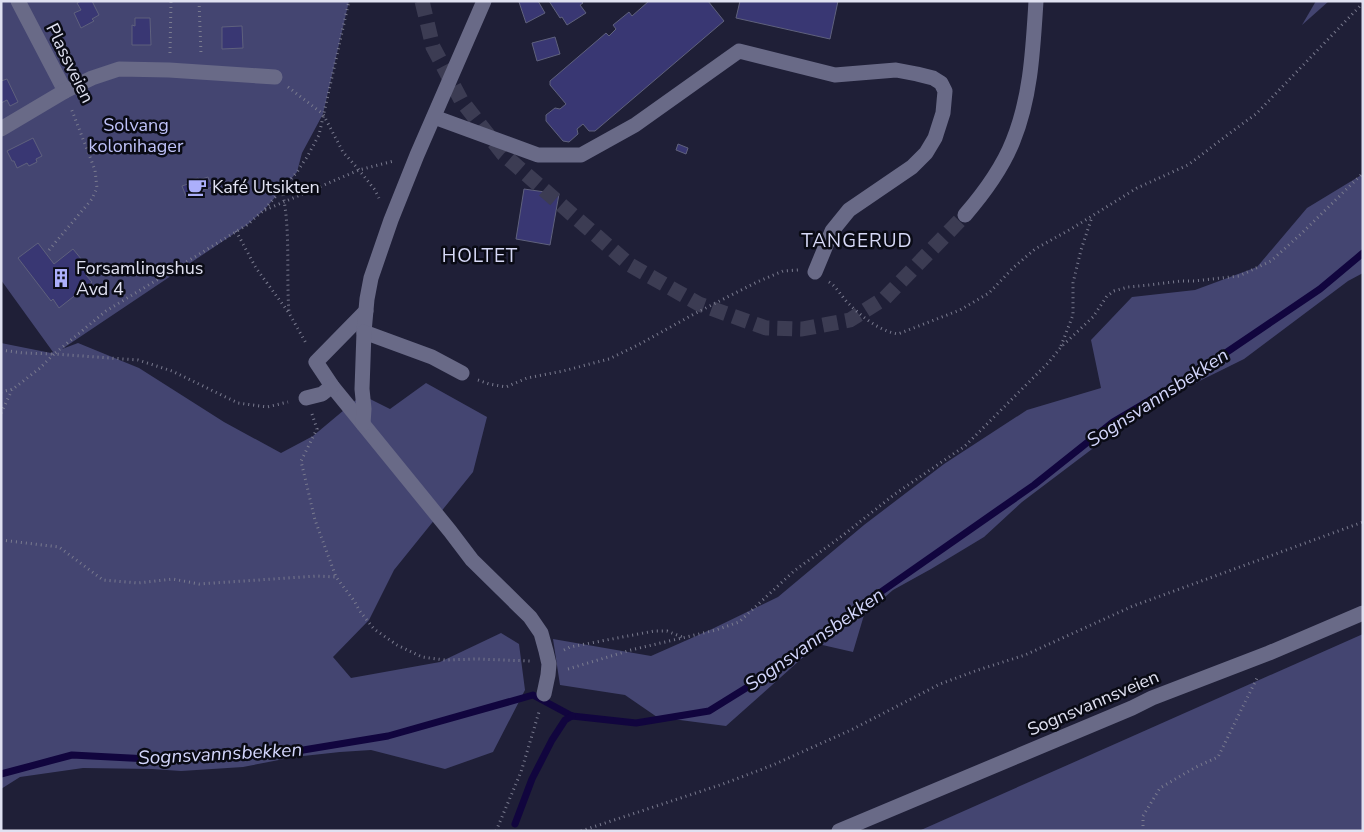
<svg xmlns="http://www.w3.org/2000/svg" width="1364" height="832" font-family="'Nunito Sans',sans-serif">
  <rect width="100%" height="100%" fill="#1f1f37"/>
  <g fill="#444571">
    <path d="M1 1H349L323 114 302 153 297 172 264 210 247 225 62 349 78 343 139 368 224 422 281 453 313 436 362 395 390 409 426 383 487 417 473 472 394 570 369 620 333 657 351 678 440 662 501 633 519 644 525 690 493 752 445 769 371 750 340 752 294 757 243 767 181 771 152 769 83 768 20 777 1 789V343L51 353 53 352 1 280Z"/>
    <path d="M1316 1H1329L1302 25Z"/>
    <path d="M1363 174V273L1348 281 1244 359 1149 406 1022 502 984 537 931 569 893 590 864 615 853 652 818 644 726 726 657 717 625 695 560 685 553 639 651 656 712 629 778 597 864 525 944 464 1027 410 1101 388 1091 340 1132 297 1195 290 1257 267 1307 208Z"/>
    <path d="M1363 634V831H918L921 830Z"/>
  </g>
  <g fill="none" stroke-linecap="round" stroke-linejoin="round">
    <g stroke="#11053e" stroke-width="7">
      <path d="M1 774 72 755 149 759 279 754 388 736 533 695 572 716 636 723 709 711 796 657 868 601 1034 485 1113 422 1199 371 1320 289 1363 253"/>
      <path d="M515 824 532 779 552 740 565 720 572 716"/>
    </g>
  </g>
  <g fill="#393773" stroke="#5f617d">
    <path d="M81 1H92L99 15 92 19 94 21 81 28 74 13 81 10 77 3Z"/>
    <path d="M520 1H538L545 13 526 23 519 2Z"/>
    <path d="M549 1H581L583 3 580 5 586 13 567 25 562 17 560 18Z"/>
    <path d="M649 1H708L724 21 595 131H589L583 124 577 129 578 134 569 142 563 141 546 121V115L555 108 560 109 566 104 550 85V81L606 33 609 36 616 29 613 25 629 12 632 16Z"/>
    <path d="M740 1H838L830 39 736 18Z"/>
    <path d="M135 18H150L151 45H132V25L135 26Z"/>
    <path d="M242 26 243 48 222 49V27Z"/>
    <path d="M555 37 560 54 537 61 532 43Z"/>
    <path d="M7 79 18 102 10 106 7 100 1 103V81Z"/>
    <path d="M33 138 42 156 36 159 37 162 29 166 27 163 17 168 14 161H12L7 151Z"/>
    <path d="M678 144 688 148 686 154 676 150Z"/>
    <path d="M208 177 212 187 186 196 182 186 188 184 187 181 198 178 199 180Z"/>
    <path d="M524 189 559 194 550 245 516 239Z"/>
    <path d="M38 243 54 264 73 249 91 271 86 275 92 282 59 308 53 299 51 301 18 258Z"/>
  </g>
  <g fill="none" stroke-linecap="round" stroke-linejoin="round">
    <path stroke="#3c3c53" stroke-width="15" stroke-dasharray="15 8" stroke-linecap="butt" d="M422 1 433 47 461 100 503 154 630 265 699 304 766 328 802 329 850 320 885 298 965 215"/>
    <g stroke="#7a7b8f" stroke-width="3" stroke-dasharray="1 4" stroke-linecap="butt">
      <path d="M199 1 201 54"/>
      <path d="M170 53 171 1"/>
      <path d="M288 87 323 114 343 152 359 170 375 190 379 198"/>
      <path d="M282 190C291 230 286 272 289 313"/>
      <path d="M265 210 359 170 394 161"/>
      <path d="M236 231 256 268 289 313 307 345"/>
      <path d="M49 250 92 199 97 188 95 170 71 108"/>
      <path d="M829 282C837 287 841 296 848 303 861 316 879 331 898 334L960 310 989 293 1013 268 1035 249 1071 229 1137 188 1188 165 1238 127 1256 114 1363 3"/>
      <path d="M1061 346 1073 315V283L1081 250 1092 217"/>
      <path d="M1 350 23 353 54 354 106 311 247 225 264 210 297 172 307 157 319 135 349 1"/>
      <path d="M478 380 489 384 506 387 527 378 563 371 609 359 638 345 694 314 757 282 783 271 798 270"/>
      <path d="M1 392 13 389 40 368 54 354 138 360 172 371 238 403 267 407 288 402"/>
      <path d="M1 413 12 390"/>
      <path d="M312 414 317 429 301 461 315 520 336 577 355 602 359 610 374 629 397 645 422 657 445 660 477 659 530 661"/>
      <path d="M1 540 59 547 103 580 138 583 173 579 199 584 317 576 336 577"/>
      <path d="M564 650 570 647 654 631H667L682 637"/>
      <path d="M568 669 631 650 716 630 739 622 794 571 842 536 895 494 965 446 1049 362 1061 347 1093 317 1107 296 1114 291 1128 287 1149 285 1181 281H1194L1239 276 1271 261 1302 233 1363 173"/>
      <path d="M496 831 521 772 539 712"/>
      <path d="M581 831 723 784 773 765 851 730 940 684 978 670 1025 655 1133 606 1363 522"/>
      <path d="M1143 831V816L1160 788 1196 767 1218 757 1257 678"/>
    </g>
    <g stroke="#696a87" stroke-width="15">
      <path d="M18 1 65 91"/>
      <path d="M434 117 538 155H581L635 125 739 51 835 75 896 70 917 74 933 78 941 83 945 91 943 113 935 138 926 153 912 167 849 210 832 231 815 272"/>
      <path d="M1 129 65 91 92 78 119 69 169 70 275 77"/>
      <path d="M965 215C984 193 1002 169 1013 141 1031 97 1033 48 1036 1"/>
      <path d="M366 311 316 362 332 386 450 531 472 560 530 617 541 633 546 651 549 664 548 675 544 694"/>
      <path d="M462 373 432 357 364 332 367 299 371 278 391 220 417 155 484 1"/>
      <path d="M306 398 322 394 332 386"/>
      <path d="M363 424 364 409 362 389 364 332"/>
      <path d="M839 831 1132 708 1152 698 1269 653 1363 613"/>
    </g>
  </g>
  <defs>
    <g id="cafe-bare" transform="scale(1.5)"><path d="M-5.5-4.5H6V0H3Q3 3.5 0 3.5H-2.5Q-5.5 3.5-5.5 0ZM3-3.2v2h1.7v-2ZM-6 4.5H4V6H-6Z" fill="#acaffb" stroke="#0a0b15" stroke-width="2.5" paint-order="stroke"/></g>
    <g id="building-bare" transform="scale(1.5)"><path d="M-4-6H4V6H1V3H-1V6H-4ZM-2.5-4.3h1.7v1.8h-1.7ZM.8-4.3h1.7v1.8H.8ZM-2.5-1h1.7V.8h-1.7ZM.8-1h1.7V.8H.8Z" fill="#acaffb" stroke="#0a0b15" stroke-width="2.5" paint-order="stroke"/></g>
  </defs>
  <g fill-rule="evenodd">
    <use href="#cafe-bare" x="197" y="187"/>
    <use href="#building-bare" x="61" y="278"/>
  </g>
  <g text-anchor="middle" stroke-width="5" stroke-linejoin="round" paint-order="stroke">
    <g font-size="18" fill="#e0e1f1" stroke="#0a0b15">
      <text transform="translate(70 63) rotate(64)" y="6">Plassveien</text>
      <text transform="translate(1093 703) rotate(-23)" y="6">Sognsvannsveien</text>
    </g>
    <g font-size="18" fill="#bfc2f9" stroke="#0a0b15">
      <text x="136" y="131">Solvang<tspan x="136" dy="21">kolonihager</tspan></text>
    </g>
    <g font-size="18" fill="#e0e1f1" stroke="#0a0b15" text-anchor="start">
      <text x="212" y="193">Kafé Utsikten</text>
      <text x="76" y="274">Forsamlingshus<tspan x="76" dy="21">Avd 4</tspan></text>
    </g>
    <g font-size="19" letter-spacing="1" fill="#d7d9f7" stroke="#0a0b15">
      <text x="857" y="247">TANGERUD</text>
      <text x="480" y="262">HOLTET</text>
    </g>
    <g font-size="19" font-style="italic" fill="#d3d6fc" stroke="#0a0b15">
      <text transform="translate(1157 397) rotate(-33)" y="7">Sognsvannsbekken</text>
      <text transform="translate(814 639) rotate(-35)" y="7">Sognsvannsbekken</text>
      <text transform="translate(220 753) rotate(-3)" y="7">Sognsvannsbekken</text>
    </g>
  </g>
  <rect width="1364" height="832" fill="none" stroke="#e0e1f1" stroke-width="5"/>
</svg>
